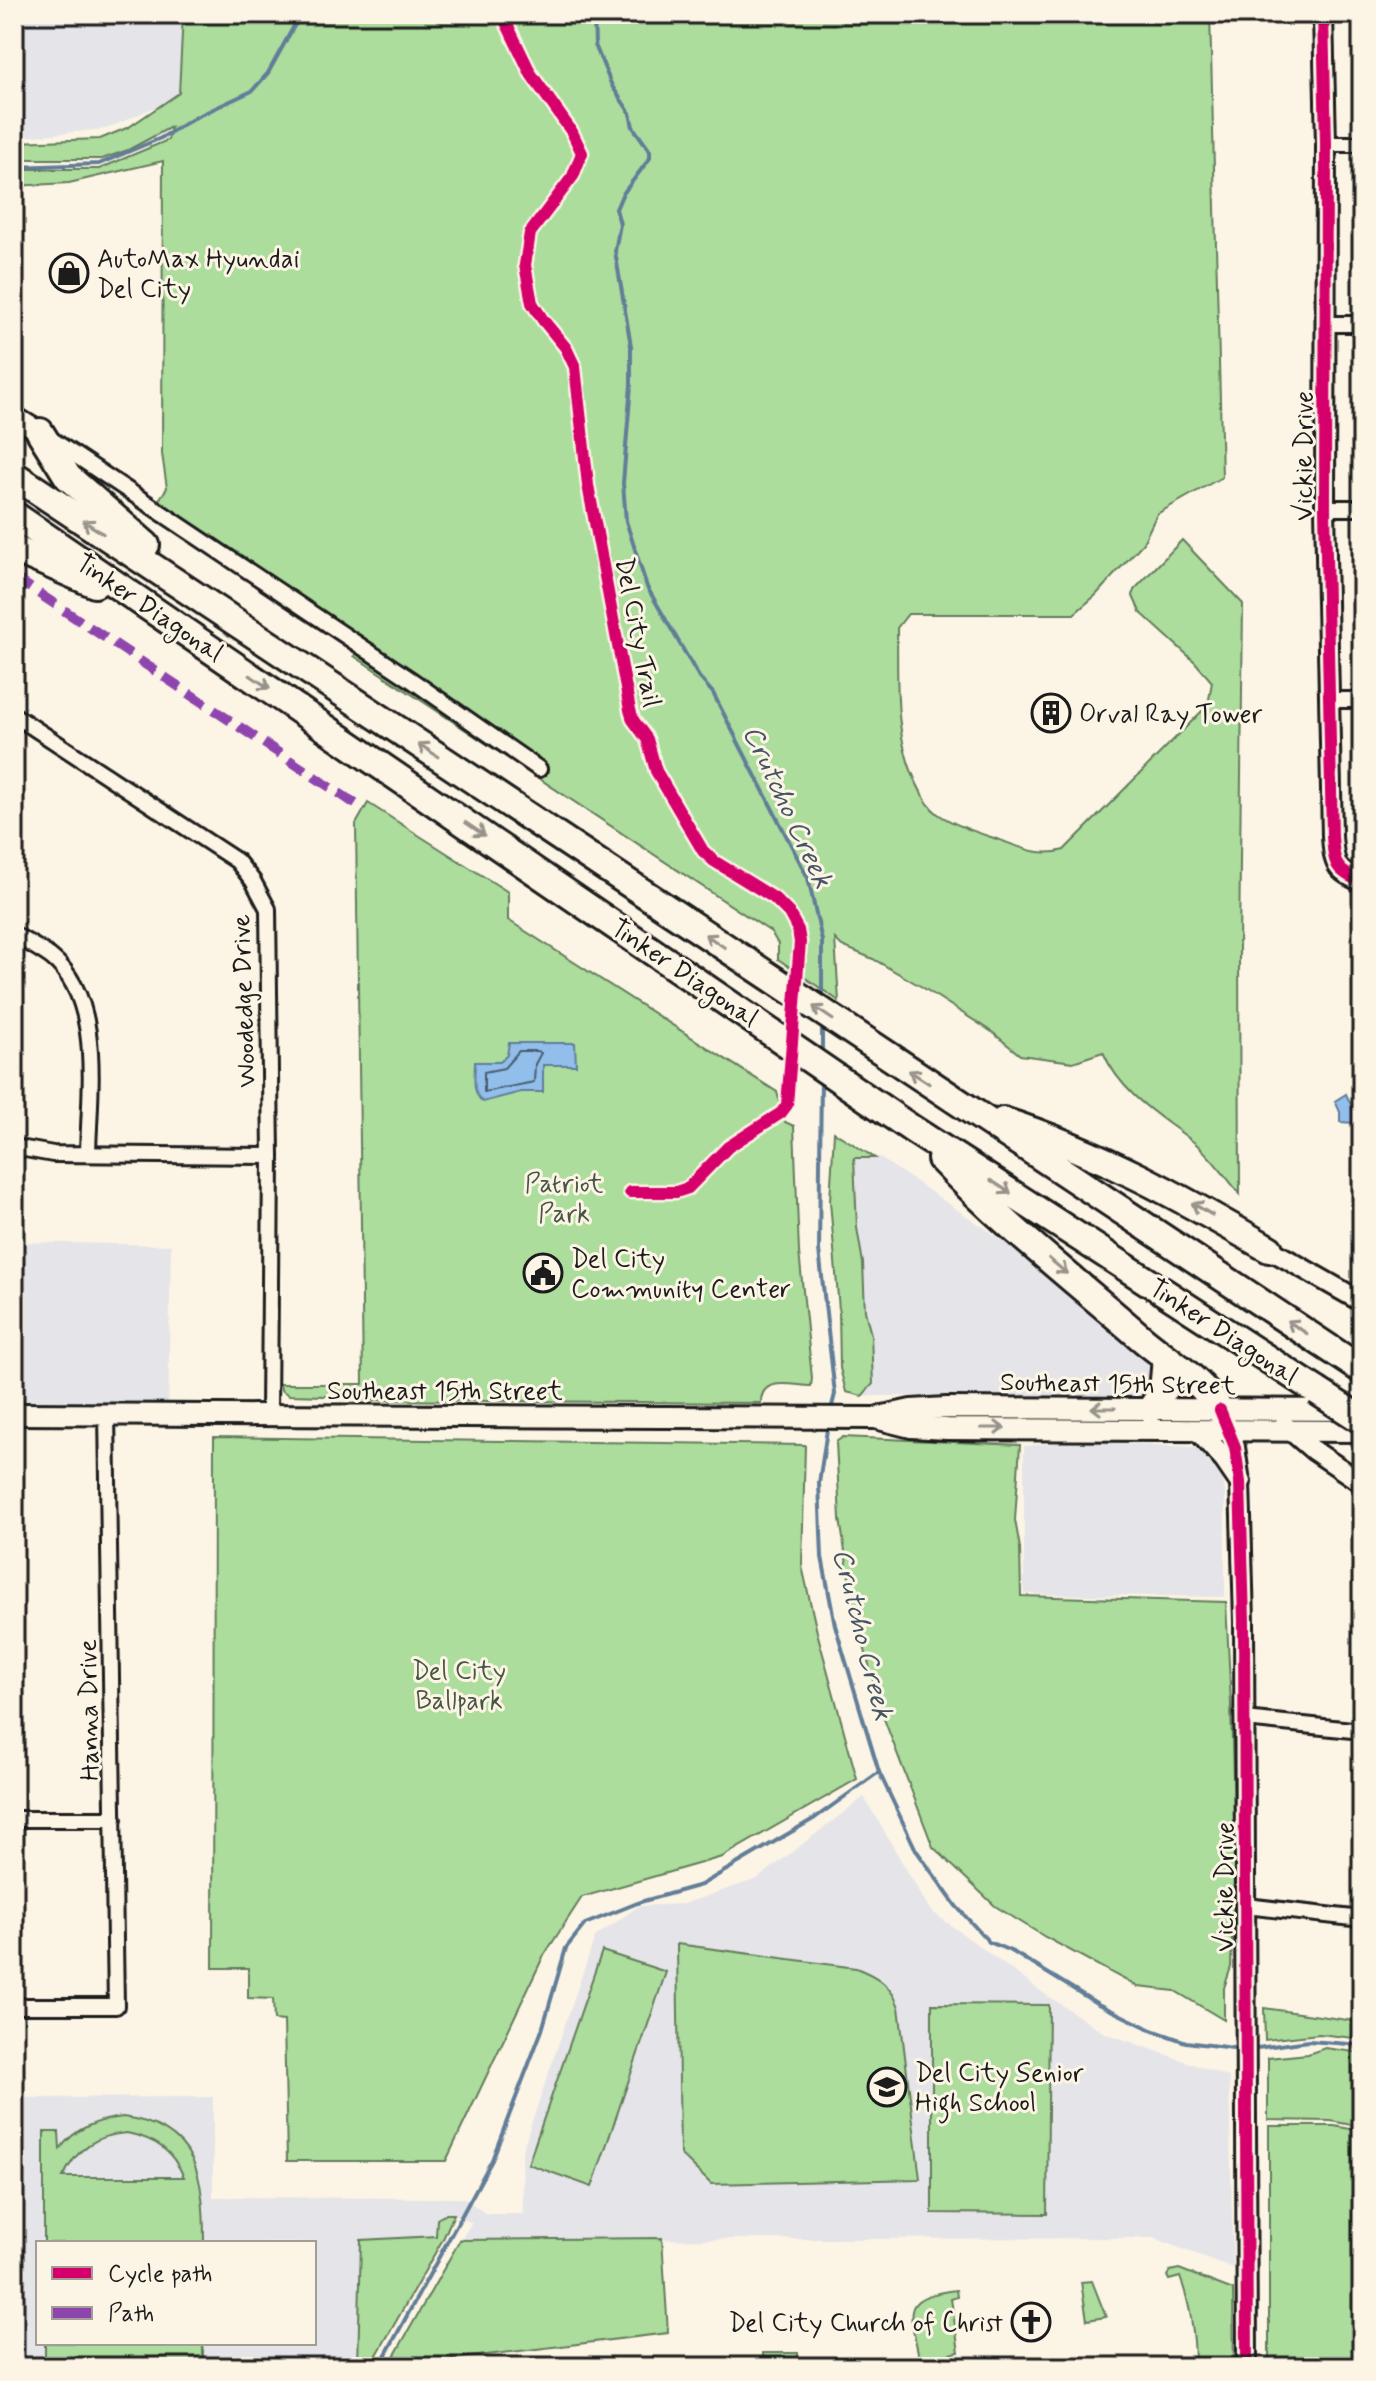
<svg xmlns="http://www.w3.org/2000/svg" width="1376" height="2381" font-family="Mynerve,sans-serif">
  <rect width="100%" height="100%" fill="#fcf5e5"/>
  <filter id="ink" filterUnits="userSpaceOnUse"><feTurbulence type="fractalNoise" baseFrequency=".0125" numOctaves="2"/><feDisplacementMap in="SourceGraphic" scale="16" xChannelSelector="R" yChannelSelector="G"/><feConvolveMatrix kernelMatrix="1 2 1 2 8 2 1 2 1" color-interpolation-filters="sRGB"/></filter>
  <g filter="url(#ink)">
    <g fill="#e5e4e8" fill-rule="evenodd">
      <path d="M14 14H183L180 92 173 99 106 129 14 138Z"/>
      <path d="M854 1157 880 1158 998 1237 1157 1363V1396H862Z"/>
      <path d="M14 1242 171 1245 168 1414 14 1408Z"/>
      <path d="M1076 1441 1195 1447 1208 1451 1222 1472 1225 1493V1597L1024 1594V1446Z"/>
      <path d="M864 1797 930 1910 1039 1990 1103 2032 1229 2077 1233 2268 1153 2238 460 2240 472 2223 454 2214 370 2367H14V2098L213 2097V2197L464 2198 486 2214H523L522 2151 595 1937 639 1906 683 1904 757 1879ZM38 2243H314V2343H38Z"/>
    </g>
    <g fill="#acdd9d" stroke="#647c5c" stroke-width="2" fill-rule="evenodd">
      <path d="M183 14H1210L1222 477 1157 514 1143 543 1096 595 1074 614H908L897 628C898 681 893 735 917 784 922 795 928 807 938 814 954 825 975 832 994 838 1018 846 1039 858 1064 850L1208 705 1212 682 1195 662 1140 612 1133 596 1134 590 1182 540 1243 604 1239 948 1240 1194C1226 1178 1212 1157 1195 1143 1160 1116 1121 1094 1103 1052L1073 1062 1020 1055 992 1032 922 987 873 959 842 946 835 939 839 1001 778 959V944L771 932 354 656 365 640 158 501 167 488 162 454 163 161 69 183 14 186V172L22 169H99L168 140 171 127 128 150 102 159H14V142L100 139 129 127 179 93Z"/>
      <path d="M368 803 508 892V920L777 1092 785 1122 794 1126 799 1252 812 1378 811 1386C794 1386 761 1375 761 1403L363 1400V1397L289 1395 281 1390 280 1384H363L356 824Z"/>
      <path d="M834 1132 875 1158H854L857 1228 863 1263 865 1311 871 1335 873 1384 862 1396 846 1392 840 1368 839 1310 830 1201Z"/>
      <path d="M214 1437 805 1445 802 1566 817 1632 857 1779 722 1857 582 1897 543 1957 446 2161H287L284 2021 274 2020 273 1999 248 1998V1968H213Z"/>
      <path d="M843 1437 1020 1445 1015 1520 1020 1548 1021 1596 1226 1602 1231 1705 1235 1850 1231 1967 1224 1988V2020L1175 1991 1138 1987 1045 1937 995 1906 933 1847 881 1711 853 1604 840 1519 836 1442Z"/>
      <path d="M677 1944 856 1968C877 1976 891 1985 899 2007L920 2179 711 2184 680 2154Z"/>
      <path d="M602 1951 666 1972 592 2187 528 2164Z"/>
      <path d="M932 2004 1049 2005 1047 2214 932 2213Z"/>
      <path d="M1264 2008 1362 2022V2039L1319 2034 1265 2040Z"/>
      <path d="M1325 2048 1362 2053V2127L1331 2121 1268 2120V2058L1308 2054Z"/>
      <path d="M123 2117C199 2127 204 2178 204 2243H44V2132H59L60 2149C75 2128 97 2120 123 2117ZM127 2133C156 2139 172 2150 184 2177H63C77 2148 96 2135 127 2133Z"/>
      <path d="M1269 2126H1334L1362 2131V2367H1269Z"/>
      <path d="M446 2214H454L443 2239 370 2367H358L361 2240 436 2236 437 2219Z"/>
      <path d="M662 2238 668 2333 388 2367 460 2240Z"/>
      <path d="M1179 2269 1233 2290 1234 2367H1195C1195 2337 1191 2306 1180 2277L1169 2280 1167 2276 1170 2271Z"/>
      <path d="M1092 2281 1106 2317 1087 2320 1081 2282Z"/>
      <path d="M956 2290 957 2297 951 2299 959 2352 948 2354 947 2359 920 2363C911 2312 896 2298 956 2290Z"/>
      <rect x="45" y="2343" width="158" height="24"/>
      <path d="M763 2353H798V2359L769 2361V2367H763Z"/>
    </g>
    <g fill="#91beeb" stroke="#627d98" stroke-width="2">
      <path d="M509 1043H575L576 1065H543V1092H521L483 1102C471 1093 475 1075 475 1062H500L507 1055Z"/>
      <path d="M1346 1094 1354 1111V1123L1340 1122V1112L1335 1101Z"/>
    </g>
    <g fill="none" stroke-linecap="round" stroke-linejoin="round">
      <path stroke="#4b5d6f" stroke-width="2" d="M519 1051H538L541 1053 535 1064 534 1082 484 1092V1072L504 1068Z"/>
      <g stroke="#627d98" stroke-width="4">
        <path d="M594 14 595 45 612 86 630 113 633 127 650 151V158L622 195 616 209 620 224 615 251 631 346V385L623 483 626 521 647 587 699 677 713 693 808 878 822 941V1000"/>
        <path d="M14 167 99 164 161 138 196 117 252 91 268 73 294 26 305 14"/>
        <path d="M822 1056V1024"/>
        <path d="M821 1080 819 1250 835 1394 831 1410"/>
        <path d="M828 1423 819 1483 822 1557 835 1625 879 1772 916 1850 956 1906 989 1942 1013 1952 1098 2004 1152 2030 1186 2042 1241 2049"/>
        <path d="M1250 2049 1309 2041 1362 2045"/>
        <path d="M379 2367 492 2160 542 2030 566 1948 585 1924 640 1902 701 1885 815 1818 879 1772"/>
      </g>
      <g stroke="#1c1c1c" stroke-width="20">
        <g id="minor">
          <path d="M1326 144H1362"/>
          <path d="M1325 324H1362"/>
          <path d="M51 439 410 679 539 769"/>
          <path d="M1325 508H1362"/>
          <path d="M1331 700H1362"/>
          <path d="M14 715 237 861 253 881 268 909 271 1156 269 1414"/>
          <path d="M14 934C26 942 40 949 51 957 104 999 89 1094 88 1153"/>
          <path d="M14 1147 53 1154 271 1156"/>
          <path d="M1245 1719 1362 1731"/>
          <path d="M14 1819H114"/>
          <path d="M1246 1906 1362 1919"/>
          <path d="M14 2006H116L107 1414"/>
        </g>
      </g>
      <g stroke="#1c1c1c" stroke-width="24">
        <g id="tertiary">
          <path d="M1323 14 1326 144 1325 508 1332 836C1334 864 1335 871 1362 882"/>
          <path d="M14 416 40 432"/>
          <path d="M1269 1249 1362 1302"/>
          <path d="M1225 1420 1235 1447 1240 1482 1244 1621 1247 2367"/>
          <path d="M1284 1425 1313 1450 1362 1483"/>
        </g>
      </g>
      <g stroke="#1c1c1c" stroke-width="26">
        <g id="secondary">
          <path d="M14 1414 875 1418 911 1427 947 1429 1362 1431"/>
          <path d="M879 1417 911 1410 947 1408 1350 1410"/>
          <path d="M1199 1431 1225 1460 1240 1482"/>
        </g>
      </g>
      <g stroke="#1c1c1c" stroke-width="32">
        <g id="motorway">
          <path d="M40 432 68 477 146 545"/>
          <path d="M14 475 1362 1370"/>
          <path d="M14 515 912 1129 1317 1391"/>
          <path d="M14 549 95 584"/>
          <path d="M1003 1121C1100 1152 1182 1198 1269 1249"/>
          <path d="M941 1159C1002 1223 1072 1278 1139 1336 1167 1360 1200 1378 1220 1410"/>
          <path d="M1151 1409 1163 1391 1166 1358"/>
        </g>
      </g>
      <use href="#minor" stroke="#fcf5e5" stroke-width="14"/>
      <use href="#tertiary" stroke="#fcf5e5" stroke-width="18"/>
      <use href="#secondary" stroke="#fcf5e5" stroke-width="20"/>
      <use href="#motorway" stroke="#fcf5e5" stroke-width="26"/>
      <g stroke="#1c1c1c" stroke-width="32" stroke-linecap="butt">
        <path id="motorway-bridge" d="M1317 1391 1362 1420"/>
      </g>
      <use href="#motorway-bridge" stroke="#fcf5e5" stroke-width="26"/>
      <path stroke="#8e44ad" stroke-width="10" stroke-dasharray="20 10" stroke-linecap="butt" d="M14 577 363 809"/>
      <g stroke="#fcf5e5" stroke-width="17">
        <g id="cycleway">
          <path d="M502 14 531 74 572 132 582 153 573 176 530 233 525 265 532 303 543 320 566 348 575 367 588 485 630 710 633 720 647 739 656 771 703 851 714 861 774 898 789 913 798 930 800 942 787 1105 781 1113 728 1147 688 1188 676 1192H630"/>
          <path d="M1323 14 1326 144 1325 508 1332 836C1334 864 1335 871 1362 882"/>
          <path d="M1220 1410 1235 1447 1240 1482 1244 1621 1247 2367"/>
        </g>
      </g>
      <use href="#cycleway" stroke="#d6006c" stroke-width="12"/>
    </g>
    <defs><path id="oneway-shaft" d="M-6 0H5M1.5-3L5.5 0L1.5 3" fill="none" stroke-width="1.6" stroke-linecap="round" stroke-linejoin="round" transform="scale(2)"/></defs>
    <g stroke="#97938b">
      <use href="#oneway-shaft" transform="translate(93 527) rotate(-147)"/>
      <use href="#oneway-shaft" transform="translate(260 682) rotate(34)"/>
      <use href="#oneway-shaft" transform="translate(428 750) rotate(-146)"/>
      <use href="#oneway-shaft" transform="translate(475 829) rotate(34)"/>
      <use href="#oneway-shaft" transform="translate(715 941) rotate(-146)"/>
      <use href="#oneway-shaft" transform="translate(823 1013) rotate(-146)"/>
      <use href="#oneway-shaft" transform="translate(919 1077) rotate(-147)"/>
      <use href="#oneway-shaft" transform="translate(1001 1187) rotate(33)"/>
      <use href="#oneway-shaft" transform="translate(1202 1209) rotate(-150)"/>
      <use href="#oneway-shaft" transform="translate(1058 1266) rotate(40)"/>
      <use href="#oneway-shaft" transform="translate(1297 1327) rotate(-147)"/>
      <use href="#oneway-shaft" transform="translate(1103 1408) rotate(180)"/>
      <use href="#oneway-shaft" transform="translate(993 1428)"/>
    </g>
  </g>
  <defs>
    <g id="shop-ring" transform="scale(2)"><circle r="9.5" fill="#fcf5e5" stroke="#1c1c1c" stroke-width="1.5"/><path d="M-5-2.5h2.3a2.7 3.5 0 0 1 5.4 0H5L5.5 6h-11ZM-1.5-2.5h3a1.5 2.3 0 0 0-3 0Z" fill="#1c1c1c"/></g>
    <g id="building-ring" transform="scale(2)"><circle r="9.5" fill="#fcf5e5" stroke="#1c1c1c" stroke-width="1.5"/><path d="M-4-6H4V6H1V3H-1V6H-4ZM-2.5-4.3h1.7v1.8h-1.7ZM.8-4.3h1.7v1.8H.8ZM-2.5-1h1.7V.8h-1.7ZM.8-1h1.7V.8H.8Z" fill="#1c1c1c"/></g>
    <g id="civic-ring" transform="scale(2)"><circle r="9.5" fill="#fcf5e5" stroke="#1c1c1c" stroke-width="1.5"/><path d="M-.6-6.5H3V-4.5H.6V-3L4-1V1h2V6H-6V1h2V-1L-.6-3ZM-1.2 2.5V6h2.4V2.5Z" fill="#1c1c1c"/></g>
    <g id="school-ring" transform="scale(2)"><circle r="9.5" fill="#fcf5e5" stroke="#1c1c1c" stroke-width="1.5"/><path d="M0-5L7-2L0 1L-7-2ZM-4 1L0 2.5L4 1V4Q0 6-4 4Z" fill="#1c1c1c"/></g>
    <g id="church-ring" transform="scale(2)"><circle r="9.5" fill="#fcf5e5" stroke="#1c1c1c" stroke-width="1.5"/><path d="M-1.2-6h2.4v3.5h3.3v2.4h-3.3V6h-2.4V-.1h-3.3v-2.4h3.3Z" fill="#1c1c1c"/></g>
  </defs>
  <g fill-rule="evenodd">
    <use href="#shop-ring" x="69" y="273"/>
    <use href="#building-ring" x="1051" y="713"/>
    <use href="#civic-ring" x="543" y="1273"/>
    <use href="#school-ring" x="887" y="2087"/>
    <use href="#church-ring" x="1031" y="2322"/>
  </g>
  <g text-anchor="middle" stroke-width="6" stroke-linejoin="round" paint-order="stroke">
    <g font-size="26" fill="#1c1c1c" stroke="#fcf5e5" text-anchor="start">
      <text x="97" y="267">AutoMax Hyundai<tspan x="97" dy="30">Del City</tspan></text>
      <text x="1079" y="722">Orval Ray Tower</text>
      <text x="571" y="1267">Del City<tspan x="571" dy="30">Community Center</tspan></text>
      <text x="915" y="2081">Del City Senior<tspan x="915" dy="30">High School</tspan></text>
      <text x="1003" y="2331" text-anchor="end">Del City Church of Christ</text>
    </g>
    <g font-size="26" fill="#1c1c1c" stroke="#fcf5e5">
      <text transform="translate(1303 456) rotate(-90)" y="9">Vickie Drive</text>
      <text transform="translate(150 607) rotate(34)" y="9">Tinker Diagonal</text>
      <text transform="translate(639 632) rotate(79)" y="9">Del City Trail</text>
      <text transform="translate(685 972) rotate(34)" y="9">Tinker Diagonal</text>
      <text transform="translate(243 1001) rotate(-92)" y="9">Woodedge Drive</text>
      <text transform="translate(1224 1331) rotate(33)" y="9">Tinker Diagonal</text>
      <text transform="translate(1118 1383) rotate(1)" y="9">Southeast 15th Street</text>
      <text x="445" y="1399">Southeast 15th Street</text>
      <text transform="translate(88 1710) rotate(-91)" y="9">Hanna Drive</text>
      <text transform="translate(1224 1887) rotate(-90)" y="9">Vickie Drive</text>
    </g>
    <g font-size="26" fill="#475643" stroke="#fcf5e5">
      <text x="564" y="1192">Patriot<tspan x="564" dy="30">Park</tspan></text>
      <text x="459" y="1679">Del City<tspan x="459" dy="30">Ballpark</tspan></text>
    </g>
    <g font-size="28" font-style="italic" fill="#455564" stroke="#fcf5e5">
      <text transform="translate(789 806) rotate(65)" y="10">Crutcho Creek</text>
      <text transform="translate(864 1634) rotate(76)" y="10">Crutcho Creek</text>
    </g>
  </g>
  <rect width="1376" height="2381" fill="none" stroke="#fcf5e5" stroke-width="48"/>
  <rect x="24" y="24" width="1328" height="2333" fill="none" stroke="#1c1c1c" stroke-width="3" filter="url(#ink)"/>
  <rect x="36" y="2241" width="280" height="104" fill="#fcf5e5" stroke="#a29e95" stroke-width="2"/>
  <rect x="52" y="2267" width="40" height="12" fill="#d6006c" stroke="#a29e95" stroke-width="2"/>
  <text x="108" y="2281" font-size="24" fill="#1c1c1c">Cycle path</text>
  <rect x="52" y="2307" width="40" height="12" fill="#8e44ad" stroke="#a29e95" stroke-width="2"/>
  <text x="108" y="2321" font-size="24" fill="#1c1c1c">Path</text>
</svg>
